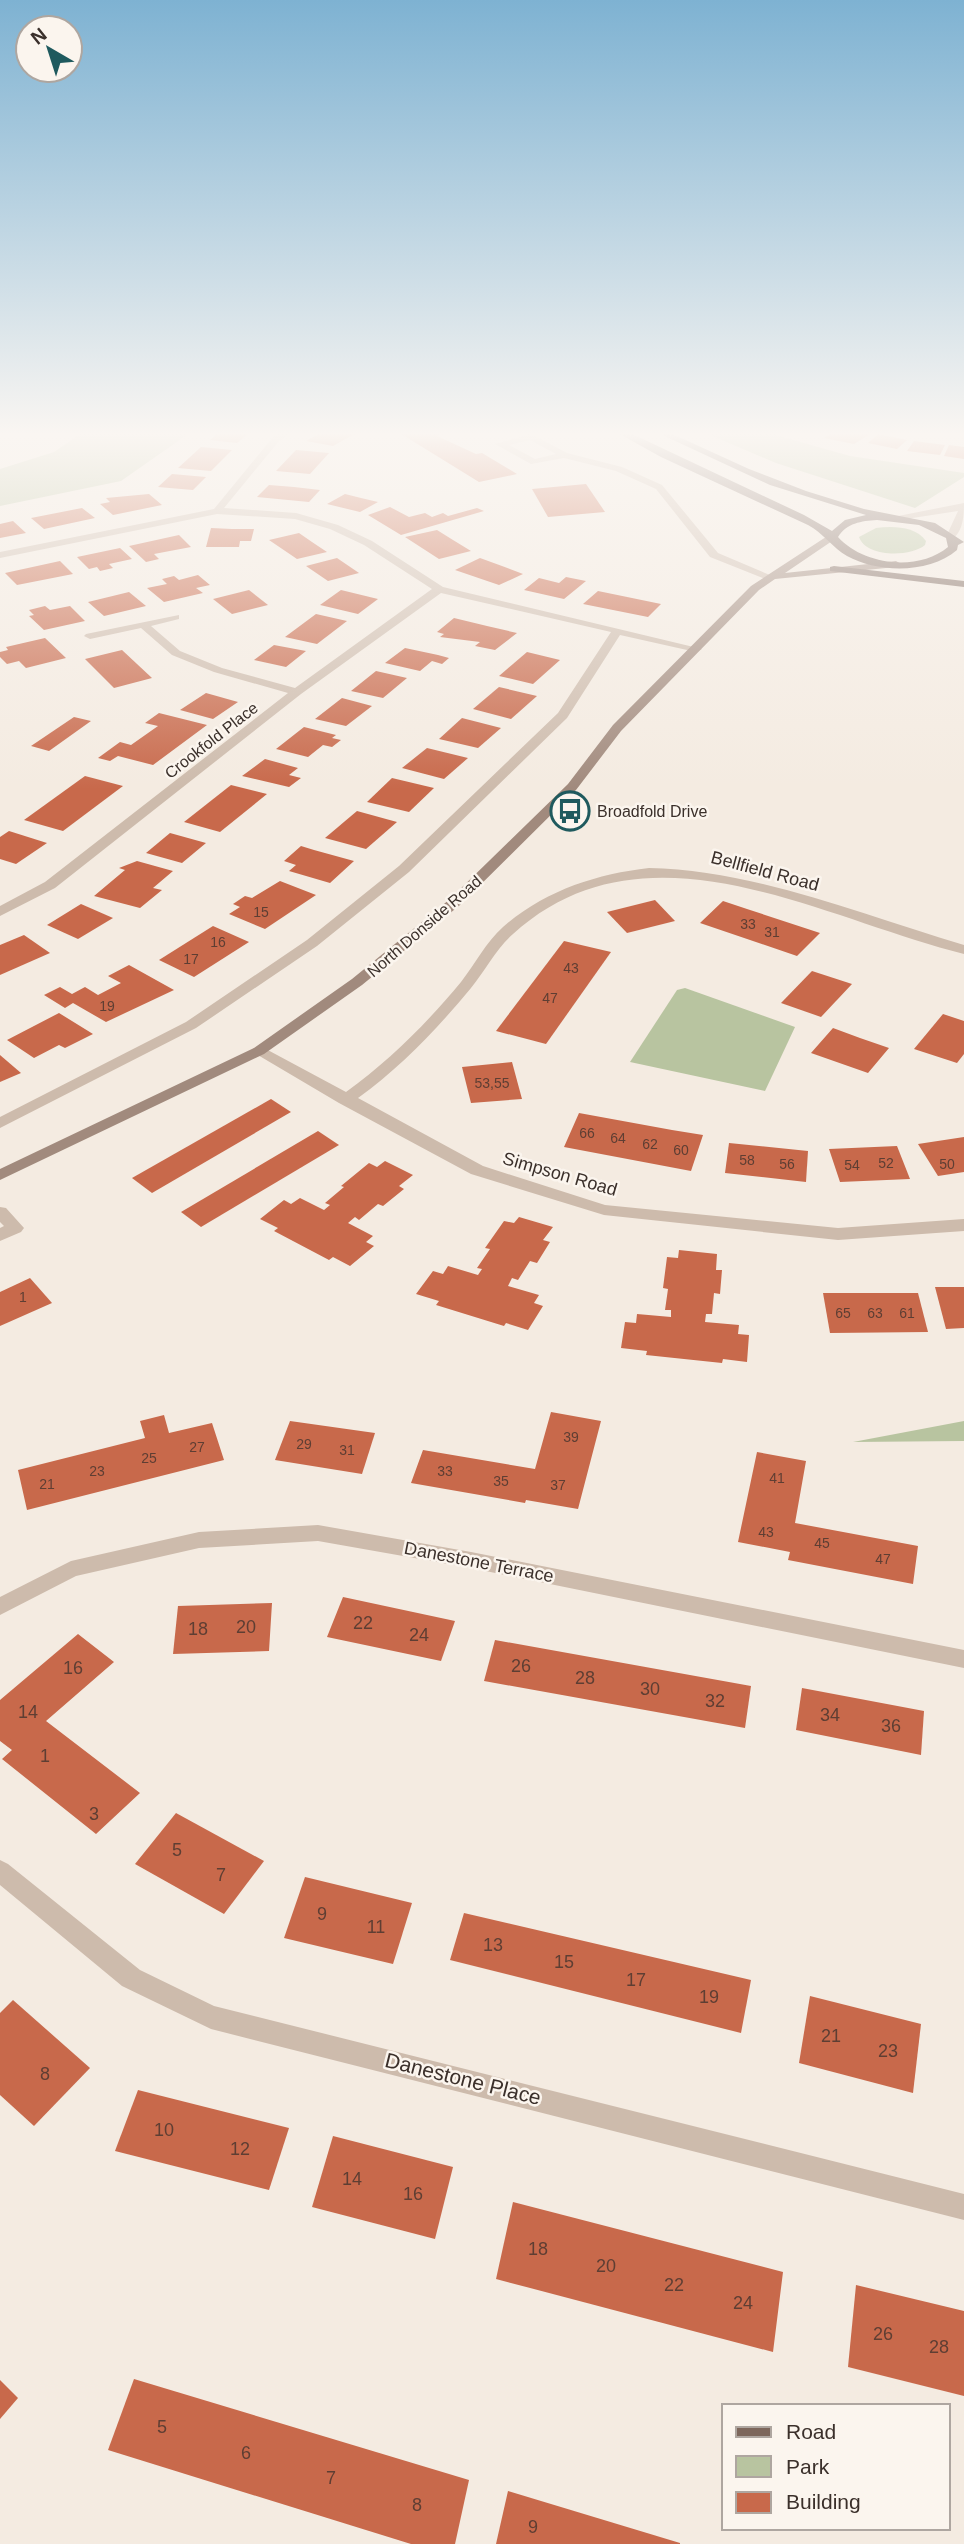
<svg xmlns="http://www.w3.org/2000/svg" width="964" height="2544" font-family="Arial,sans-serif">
  <rect width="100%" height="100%" fill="#f4ebe1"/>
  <g fill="#b8c4a0">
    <path d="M83 432H191L121 481 0 506V469L54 452Z"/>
    <path d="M703 432H765L850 456 964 473V477L915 508 776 463Z"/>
    <path d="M876 528C893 526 915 526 926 541L925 545C911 557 866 558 859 537Z"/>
    <path d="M685 988 795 1027 765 1091 630 1062 677 990Z"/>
    <path d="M964 1421V1441L853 1442Z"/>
  </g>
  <g fill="#c8694b">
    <path d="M219 432H250L237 443 210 440Z"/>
    <path d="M322 432H358L333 446 306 441Z"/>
    <path d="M398 432H448L437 436 476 454 482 453 517 474 479 482Z"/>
    <path d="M833 432H861L870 434 854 444 824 438Z"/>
    <path d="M878 434 907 440 897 449 868 443Z"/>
    <path d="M914 441 945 445 940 455 907 451Z"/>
    <path d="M949 445 964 447V459L944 456Z"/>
    <path d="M201 447 232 450 211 471 178 468Z"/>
    <path d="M296 450 329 453 310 474 276 471Z"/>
    <path d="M172 474 206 477 193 490 158 487Z"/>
    <path d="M586 484 605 512 548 517 532 489Z"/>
    <path d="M269 485 294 487 320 490 309 502 257 497Z"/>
    <path d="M149 494 162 505 113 515 100 504 110 502 106 498Z"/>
    <path d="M345 494 361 498 378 502 360 512 327 504Z"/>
    <path d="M390 507 409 517 425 513 432 517 443 513 448 516 477 508 484 511 401 535 368 515Z"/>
    <path d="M82 508 95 518 44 529 31 518Z"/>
    <path d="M13 521 26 533 0 538V524Z"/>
    <path d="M211 528 232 529H254L251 541H240L239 547H206Z"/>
    <path d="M437 530 453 540 471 551 439 559 405 537Z"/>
    <path d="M299 533 312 542 327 552 297 559 269 540Z"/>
    <path d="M179 535 191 547 154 554 159 559 146 562 129 546Z"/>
    <path d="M120 548 132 559 109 564 113 568 100 571 97 567 89 569 77 557Z"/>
    <path d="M337 558 359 573 328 581 306 566Z"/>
    <path d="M480 558 502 566 523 574 499 585 455 570Z"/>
    <path d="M60 561 73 574 17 585 5 573Z"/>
    <path d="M198 575 210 585 196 588 203 593 164 602 147 588 167 584 162 579 174 576 179 580Z"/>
    <path d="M566 577 586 581 564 599 524 590 539 578 559 583Z"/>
    <path d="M249 590 268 605 232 614 213 599Z"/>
    <path d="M341 590 378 599 358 614 320 605Z"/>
    <path d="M598 591 632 598 661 604 648 617 583 604Z"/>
    <path d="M129 592 146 606 104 616 88 602Z"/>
    <path d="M45 606 50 610 70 606 85 621 44 630 29 616 34 615 29 610Z"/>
    <path d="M316 614 347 621 317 644 285 637Z"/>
    <path d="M454 618 487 626 517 633 495 650 475 646 480 642 440 637 444 634 437 632Z"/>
    <path d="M45 638 66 658 26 668 19 661 7 664 0 657V652L8 650 6 647Z"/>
    <path d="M274 645 306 651 286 667 254 660Z"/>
    <path d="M405 648 438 655 449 658 442 664 432 661 420 671 385 663Z"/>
    <path d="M122 650 152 678 114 688 85 659Z"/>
    <path d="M527 652 560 660 533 684 499 676Z"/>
    <path d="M376 671 407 678 383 698 351 691Z"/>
    <path d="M499 687 537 696 511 719 473 709Z"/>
    <path d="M206 693 238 702 213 719 180 710Z"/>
    <path d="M342 698 372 706 346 726 315 719Z"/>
    <path d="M159 713 207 725 153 765 118 756 110 761 98 758 120 742 131 745 158 726 145 723Z"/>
    <path d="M74 717 91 721 49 751 31 746Z"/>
    <path d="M462 718 501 728 478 748 439 739Z"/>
    <path d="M304 727 336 735 332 738 341 740 332 747 323 745 308 757 276 749Z"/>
    <path d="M427 748 468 758 444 779 402 768Z"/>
    <path d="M265 759 298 768 289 775 301 778 289 787 242 776Z"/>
    <path d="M85 776 123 786 63 831 24 820Z"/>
    <path d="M392 778 434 788 409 812 367 802Z"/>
    <path d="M231 785 267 794 220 832 184 822Z"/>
    <path d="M357 811 397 822 366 849 325 838Z"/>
    <path d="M9 831 47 843 16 864 0 859V837Z"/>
    <path d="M170 833 206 843 182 863 146 853Z"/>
    <path d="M301 846 314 850 354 861 330 883 289 871 296 865 284 861Z"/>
    <path d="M137 861 173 871 153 888 162 890 140 908 94 896 125 870 119 868Z"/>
    <path d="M280 881 316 895 265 929 229 914 240 907 233 904 245 896 252 898Z"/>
    <path d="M655 900 675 921 627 933 607 912Z"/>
    <path d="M723 901 747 909 820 933 797 956 700 923Z"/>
    <path d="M81 904 113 918 78 939 47 925Z"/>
    <path d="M213 926 249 942 194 977 159 960Z"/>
    <path d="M24 935 50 953 0 975V945Z"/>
    <path d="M564 941 611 952 546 1044 496 1031Z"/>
    <path d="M129 965 174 990 106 1022 73 1003 65 1008 44 995 60 987 72 994 85 987 98 995 121 983 108 976Z"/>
    <path d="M812 971 852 984 821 1017 781 1003Z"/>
    <path d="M59 1013 93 1034 65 1048 59 1045 34 1058 7 1040Z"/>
    <path d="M943 1014 964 1021V1054L957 1063 914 1049Z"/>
    <path d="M833 1028 860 1038 889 1048 868 1073 811 1053Z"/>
    <path d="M0 1055 21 1073 0 1082Z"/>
    <path d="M512 1062 522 1099 471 1103 462 1067Z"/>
    <path d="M271 1099 291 1112 152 1193 132 1178Z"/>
    <path d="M579 1113 672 1130 703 1135 691 1171 564 1147Z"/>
    <path d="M318 1131 339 1145 201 1227 181 1212Z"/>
    <path d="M964 1137V1172L938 1176 918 1144Z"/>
    <path d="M729 1143 808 1151 806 1182 725 1173Z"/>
    <path d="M897 1146 910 1179 840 1182 829 1149Z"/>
    <path d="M385 1161 413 1175 399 1186 404 1189 383 1206 378 1204 359 1220 355 1217 348 1223 373 1236 366 1242 374 1246 350 1266 333 1257 329 1260 274 1231 278 1228 260 1219 284 1200 291 1204 300 1198 324 1210 330 1205 325 1203 344 1187 341 1186 369 1163 377 1167Z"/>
    <path d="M519 1217 553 1227 543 1240 550 1242 537 1263 530 1261 518 1280 512 1278 508 1286 539 1295 534 1303 543 1306 528 1330 506 1323 504 1326 436 1305 439 1301 416 1294 433 1271 443 1274 448 1266 478 1275 482 1269 477 1268 490 1249 485 1248 504 1221 514 1223Z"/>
    <path d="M679 1250 717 1254 716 1270H722L720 1294 714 1293 712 1314H706L705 1322 739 1325 738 1334 749 1335 747 1362 723 1359 722 1363 646 1355 647 1351 621 1348 625 1322 636 1323 637 1314 671 1317V1310H665L668 1289 663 1288 667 1257 678 1258Z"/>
    <path d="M30 1278 52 1303 0 1326V1292Z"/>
    <path d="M935 1287H964V1328L946 1329Z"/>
    <path d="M823 1293H918L928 1332 830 1333Z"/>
    <path d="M551 1412 601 1421 578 1509 526 1500 525 1503 411 1483 423 1450 535 1469Z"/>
    <path d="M164 1415 169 1433 212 1423 224 1460 27 1510 18 1470 145 1438 140 1421Z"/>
    <path d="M290 1421 375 1433 362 1474 275 1460Z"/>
    <path d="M757 1452 806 1461 795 1523 918 1546 913 1584 788 1560 790 1552 738 1542Z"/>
    <path d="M343 1597 455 1621 441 1661 327 1637Z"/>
    <path d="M272 1603 269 1651 173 1654 178 1606Z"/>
    <path d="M78 1634 114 1662 46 1721 140 1793 96 1834 2 1759 12 1750 0 1741V1700Z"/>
    <path d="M495 1640 751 1686 745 1728 484 1681Z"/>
    <path d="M802 1688 924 1711 921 1755 796 1730Z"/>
    <path d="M176 1813 264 1861 224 1914 135 1864Z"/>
    <path d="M305 1877 412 1903 393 1964 284 1938Z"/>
    <path d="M464 1913 751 1980 741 2033 450 1960Z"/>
    <path d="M810 1996 921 2024 913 2093 799 2063Z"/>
    <path d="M13 2000 90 2068 34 2126 0 2095V2013Z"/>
    <path d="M138 2090 289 2128 269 2190 115 2151Z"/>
    <path d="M333 2136 453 2167 435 2239 312 2207Z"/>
    <path d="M513 2202 783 2272 773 2352 496 2279Z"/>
    <path d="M856 2285 964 2311V2396L848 2367Z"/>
    <path d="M134 2379 469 2480 455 2544H411L108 2450Z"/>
    <path d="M0 2380 18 2398 0 2419Z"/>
    <path d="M508 2491 680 2543V2544H496Z"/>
  </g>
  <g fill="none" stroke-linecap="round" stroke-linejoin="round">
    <g fill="#cdbbac" fill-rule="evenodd">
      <path d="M281 432H293L279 441 224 508 296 513 338 525 372 541 443 587 702 649 696 652 620 635 567 718 409 872 317 946 196 1028 0 1128V1117L186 1022 307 940 399 866 558 713 611 632 441 593 301 694 55 888 0 916V906L45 882 288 693 214 672 172 655 141 628 90 639 84 636 86 634 179 615V619L151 626 180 651 222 668 295 688 432 589 364 545 330 529 295 519 217 514 0 558V552L214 509 273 437Z"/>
      <path d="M531 434 567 453 622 467 662 485 718 553 777 578 768 580 710 557 656 489 616 471 564 458 531 464 495 444ZM530 440 556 454 535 459 509 445Z"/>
      <path d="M964 503C964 516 963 533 951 540L946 537 958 511 893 521 888 518Z"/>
      <path d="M649 868C755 870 863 915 964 945V954C819 918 646 814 513 934 496 949 485 971 471 988 437 1029 401 1067 358 1098L483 1166 605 1205 838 1228 964 1219V1231L838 1240 604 1215 471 1174 339 1103 251 1051 254 1048H264L346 1092C389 1061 427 1023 461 982 475 964 486 942 503 927 544 891 596 874 649 868Z"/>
      <path d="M0 1207 6 1208 24 1228 21 1232 0 1241V1228L4 1226 0 1222Z"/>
      <path d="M318 1525 471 1552 964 1650V1668L471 1568 318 1541 199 1548 76 1576 0 1615V1597L71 1561 199 1532Z"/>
      <path d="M0 1860 8 1864 140 1970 214 2006 964 2194V2220L211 2029 122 1986 0 1885Z"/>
    </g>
    <path fill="#a18a7d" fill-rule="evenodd" d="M829 535 838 537 785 573 896 561 901 564 896 567 775 579 759 590 621 731 576 790 460 905 362 985 264 1054 0 1180V1169L254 1048 352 979 450 899 568 784 613 725 751 586Z"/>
    <g fill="#7d675c" fill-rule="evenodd">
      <path d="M616 432H628L804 515 832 531 845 520 866 515 770 485 656 432H668L749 469 806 491 864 509 935 523 964 542 958 545 957 550C929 574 878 573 847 556 833 548 823 533 808 525L661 457ZM877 520 919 525 946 538 948 547C918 572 863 565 838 537 847 523 861 521 877 520Z"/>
      <path d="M834 566 964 581V587L830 571V567Z"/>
    </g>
  </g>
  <linearGradient id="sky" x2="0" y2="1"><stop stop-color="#7eb2d2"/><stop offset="0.55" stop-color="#faf6f2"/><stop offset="1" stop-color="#faf6f2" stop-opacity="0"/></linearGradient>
  <rect width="964" height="789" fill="url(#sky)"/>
  <defs>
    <g id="bus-ring" transform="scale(2.0125)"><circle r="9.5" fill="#fbf5ee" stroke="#1f5a5e" stroke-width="1.5"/><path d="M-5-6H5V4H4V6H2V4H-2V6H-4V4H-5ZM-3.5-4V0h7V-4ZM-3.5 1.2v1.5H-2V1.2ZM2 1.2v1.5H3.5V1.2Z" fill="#1f5a5e"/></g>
  </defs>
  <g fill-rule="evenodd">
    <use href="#bus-ring" x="570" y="811"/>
  </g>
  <g text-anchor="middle" stroke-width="5" stroke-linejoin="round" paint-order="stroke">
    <g font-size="14" fill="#5e3e33">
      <text x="261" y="917">15</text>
      <text x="748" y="929">33</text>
      <text x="772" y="937">31</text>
      <text x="218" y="947">16</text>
      <text x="191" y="964">17</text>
      <text x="571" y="973">43</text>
      <text x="550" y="1003">47</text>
      <text x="107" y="1011">19</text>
      <text x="492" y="1088">53,55</text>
      <text x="587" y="1138">66</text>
      <text x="618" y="1143">64</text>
      <text x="650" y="1149">62</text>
      <text x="681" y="1155">60</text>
      <text x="747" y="1165">58</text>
      <text x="886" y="1168">52</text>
      <text x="787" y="1169">56</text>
      <text x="947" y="1169">50</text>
      <text x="852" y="1170">54</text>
      <text x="23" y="1302">1</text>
      <text x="843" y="1318">65</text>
      <text x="875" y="1318">63</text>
      <text x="907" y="1318">61</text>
      <text x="571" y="1442">39</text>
      <text x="304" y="1449">29</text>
      <text x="197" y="1452">27</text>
      <text x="347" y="1455">31</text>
      <text x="149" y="1463">25</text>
      <text x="97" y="1476">23</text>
      <text x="445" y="1476">33</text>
      <text x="777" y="1483">41</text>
      <text x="501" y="1486">35</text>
      <text x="47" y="1489">21</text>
      <text x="558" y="1490">37</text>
      <text x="766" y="1537">43</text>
      <text x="822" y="1548">45</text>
      <text x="883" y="1564">47</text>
    </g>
    <g font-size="16" fill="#3b302b" stroke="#fbf5ee">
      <text transform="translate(211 740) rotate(-38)" y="6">Crookfold Place</text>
      <text transform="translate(424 926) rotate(-41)" y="6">North Donside Road</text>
    </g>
    <g font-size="16" fill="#3b302b" stroke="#fbf5ee" text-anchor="start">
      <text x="597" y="817">Broadfold Drive</text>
    </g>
    <g font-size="18" fill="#3b302b" stroke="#fbf5ee">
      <text transform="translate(765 871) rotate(15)" y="6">Bellfield Road</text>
      <text transform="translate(560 1174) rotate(16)" y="6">Simpson Road</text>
      <text transform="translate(479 1562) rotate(11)" y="6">Danestone Terrace</text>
    </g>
    <g font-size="18" fill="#5e3e33">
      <text x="363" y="1629">22</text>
      <text x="246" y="1633">20</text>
      <text x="198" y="1635">18</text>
      <text x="419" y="1641">24</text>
      <text x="521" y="1672">26</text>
      <text x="73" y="1674">16</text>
      <text x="585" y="1684">28</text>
      <text x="650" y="1695">30</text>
      <text x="715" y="1707">32</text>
      <text x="28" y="1718">14</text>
      <text x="830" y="1721">34</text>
      <text x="891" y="1732">36</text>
      <text x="45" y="1762">1</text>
      <text x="94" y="1820">3</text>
      <text x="177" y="1856">5</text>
      <text x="221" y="1881">7</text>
      <text x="322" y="1920">9</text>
      <text x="376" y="1933">11</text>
      <text x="493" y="1951">13</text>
      <text x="564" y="1968">15</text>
      <text x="636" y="1986">17</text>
      <text x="709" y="2003">19</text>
      <text x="831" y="2042">21</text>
      <text x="888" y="2057">23</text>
      <text x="45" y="2080">8</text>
      <text x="164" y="2136">10</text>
      <text x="240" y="2155">12</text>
      <text x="352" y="2185">14</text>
      <text x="413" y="2200">16</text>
      <text x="538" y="2255">18</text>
      <text x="606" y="2272">20</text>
      <text x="674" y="2291">22</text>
      <text x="743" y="2309">24</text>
      <text x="883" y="2340">26</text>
      <text x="939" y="2353">28</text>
      <text x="162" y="2433">5</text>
      <text x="246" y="2459">6</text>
      <text x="331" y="2484">7</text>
      <text x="417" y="2511">8</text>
      <text x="533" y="2533">9</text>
    </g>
    <g font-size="21" fill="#3b302b" stroke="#fbf5ee">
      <text transform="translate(463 2079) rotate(14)" y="7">Danestone Place</text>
    </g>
  </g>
  <rect x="722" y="2404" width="228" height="126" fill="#fbf5ee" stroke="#aea6a0" stroke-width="2"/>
  <rect x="736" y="2427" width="35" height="10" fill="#7d675c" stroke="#aea6a0" stroke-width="2"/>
  <text x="786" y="2439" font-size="21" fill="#3b302b">Road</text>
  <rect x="736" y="2456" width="35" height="21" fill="#b8c4a0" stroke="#aea6a0" stroke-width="2"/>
  <text x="786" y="2474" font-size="21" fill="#3b302b">Park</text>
  <rect x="736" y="2492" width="35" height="21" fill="#c8694b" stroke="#aea6a0" stroke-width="2"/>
  <text x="786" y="2509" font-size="21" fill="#3b302b">Building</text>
  <g transform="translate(49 49) rotate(321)"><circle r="33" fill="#fbf5ee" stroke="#aea6a0" stroke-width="2"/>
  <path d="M0-5L12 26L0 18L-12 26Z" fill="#1f5a5e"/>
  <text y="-10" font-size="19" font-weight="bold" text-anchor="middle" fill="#3b302b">N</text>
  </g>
</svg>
